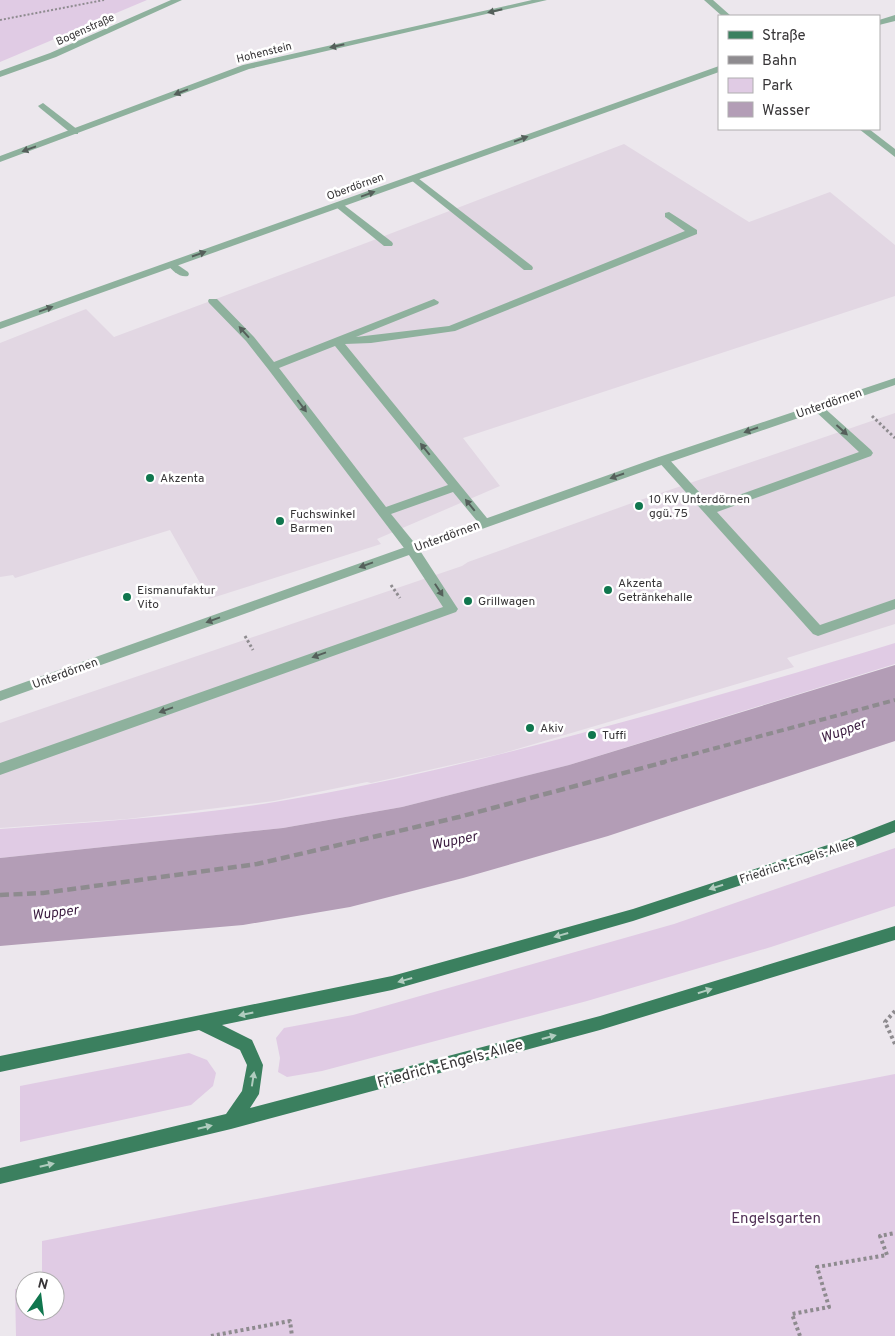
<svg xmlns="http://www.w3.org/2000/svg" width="895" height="1336" font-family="Overpass,sans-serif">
  <rect width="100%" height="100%" fill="#ece7ed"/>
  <g fill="#e2d7e3">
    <path d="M624 144 749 222 830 192 895 245V296L463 438 500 486 377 539 381 544 209 599 170 530 15 578 13 575 0 577V343L86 309 114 337 366 243Z"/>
    <path d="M895 413V624L787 658 794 667 500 754 371 783 367 782 274 801 127 819 0 828V723L462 566 468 562 646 498Z"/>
  </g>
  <g fill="#e0cbe4">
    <path d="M0 0H147L0 62Z"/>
    <path d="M895 643V664L569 765 402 807 283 828 0 858V829C92 822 184 817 275 802 402 781 528 748 652 714 733 691 814 668 895 643Z"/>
    <path d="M895 848V906L771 947 587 1001 322 1071 287 1077 278 1072 280 1058 276 1038 284 1028 353 1015 674 924Z"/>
    <path d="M189 1053 207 1060 216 1073 213 1086 191 1105 20 1142V1086Z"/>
    <path d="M895 1074V1336H16L15 1289 25 1287V1311H55V1281H42V1241Z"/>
  </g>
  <path fill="#b39db6" d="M895 665V741L608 836 463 878 350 907 243 925 0 946V858L283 828 402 807 569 765Z"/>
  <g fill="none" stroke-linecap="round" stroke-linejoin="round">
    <path stroke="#8e8b8f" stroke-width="2" stroke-dasharray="2 2" stroke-linecap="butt" d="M0 20 104 0"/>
    <g stroke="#8e8b8f" stroke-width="3" stroke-dasharray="2.5 2.5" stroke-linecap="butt">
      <path d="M872 416 895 438"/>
      <path d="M391 585 400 598"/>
      <path d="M245 636 253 650"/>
    </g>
    <g stroke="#8e8b8f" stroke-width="4" stroke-dasharray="3 3" stroke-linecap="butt">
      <path d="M895 1011 885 1022 895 1044"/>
      <path d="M211 1336 290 1321 292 1336"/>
      <path d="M800 1336 792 1314 829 1307 817 1267 887 1255 880 1236 895 1233"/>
    </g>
    <g fill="#8eb19d" fill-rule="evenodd">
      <path d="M43 103 78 130V134H72L40 108 38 106Z"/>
      <path d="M414 175 532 266 533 268 532 270H524L411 180 409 178Z"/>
      <path d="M340 202 392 242 393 244 392 246H384L336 207V203Z"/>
      <path d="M669 212 697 230V234L455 331 371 343 345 344 491 523 485 527 481 526 453 492 391 514 417 546 456 606 458 609 456 612 0 775V763L443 607 407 552 268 369 246 341 209 303 208 301 209 299H217L254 337 274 362 434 299 439 302 438 304 356 337 449 326 685 231 665 217V213ZM335 346 448 485 386 507 279 368Z"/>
      <path d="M172 261 188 272 189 274 188 276C179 278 172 270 167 264Z"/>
      <path d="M817 403 821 405 871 450 873 453 871 456 717 512 820 625 895 599V609L818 636 813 634 657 460 659 457H667L711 505 859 452 813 409 811 407Z"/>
    </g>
    <g fill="#8eb19d" fill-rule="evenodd">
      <path d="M171 0H182L56 57 0 77V71L50 53Z"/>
      <path d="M532 0H547L249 69 0 162V156L243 65Z"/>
      <path d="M704 0H713L731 16H722Z"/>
      <path d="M895 15V21L879 25V20Z"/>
      <path d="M719 66V72L0 329V322Z"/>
      <path d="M859 129H869L895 149V157Z"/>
    </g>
    <path fill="#8eb19d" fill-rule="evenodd" d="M895 378V385L667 463 0 701V691L659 457Z"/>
    <path fill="#3b805f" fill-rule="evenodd" d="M895 820V832L856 847 633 921 392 990 222 1025 252 1040 263 1065 259 1094 250 1108 600 1016 895 926V940L600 1030 231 1129 0 1184V1168L226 1114 242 1091 247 1065 240 1050 199 1030 0 1072V1056L392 976 633 909 846 839Z"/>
    <path stroke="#8e8b8f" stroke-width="4" stroke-dasharray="7 4" stroke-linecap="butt" d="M660 763 895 700"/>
    <path stroke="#8e8b8f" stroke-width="4.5" stroke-dasharray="9 4.5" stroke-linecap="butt" d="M0 895 43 893 257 864 459 817 665 762"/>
  </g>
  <defs><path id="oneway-solid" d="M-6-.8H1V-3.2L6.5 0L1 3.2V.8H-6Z" transform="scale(1.25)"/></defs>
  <g fill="#55605b">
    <use href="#oneway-solid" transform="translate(495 11) rotate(167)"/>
    <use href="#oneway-solid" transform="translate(337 46) rotate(167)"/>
    <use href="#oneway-solid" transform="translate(181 92) rotate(159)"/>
    <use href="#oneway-solid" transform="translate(521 139) rotate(-20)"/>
    <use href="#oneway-solid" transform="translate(29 149) rotate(160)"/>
    <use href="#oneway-solid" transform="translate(368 194) rotate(-20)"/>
    <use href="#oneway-solid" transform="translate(199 254) rotate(-19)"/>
    <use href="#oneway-solid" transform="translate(46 309) rotate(-20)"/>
    <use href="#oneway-solid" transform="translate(244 332) rotate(-132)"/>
    <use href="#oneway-solid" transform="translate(302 406) rotate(53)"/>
    <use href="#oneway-solid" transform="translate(751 430) rotate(161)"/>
    <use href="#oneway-solid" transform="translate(842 430) rotate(42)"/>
    <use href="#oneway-solid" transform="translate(425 449) rotate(-129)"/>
    <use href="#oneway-solid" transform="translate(617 476) rotate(161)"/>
    <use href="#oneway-solid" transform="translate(470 505) rotate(-129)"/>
    <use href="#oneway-solid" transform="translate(366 565) rotate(160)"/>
    <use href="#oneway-solid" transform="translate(439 590) rotate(57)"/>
    <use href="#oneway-solid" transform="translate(213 620) rotate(160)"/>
    <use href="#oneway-solid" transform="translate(319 655) rotate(160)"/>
    <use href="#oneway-solid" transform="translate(166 710) rotate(160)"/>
  </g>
  <g fill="#b1ccbf">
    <use href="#oneway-solid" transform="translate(716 887) rotate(162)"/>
    <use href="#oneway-solid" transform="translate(561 935) rotate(164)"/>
    <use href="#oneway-solid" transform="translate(405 980) rotate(164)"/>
    <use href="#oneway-solid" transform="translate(705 991) rotate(-17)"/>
    <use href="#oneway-solid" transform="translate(246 1014) rotate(168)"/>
    <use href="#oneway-solid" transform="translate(549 1037) rotate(-15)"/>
    <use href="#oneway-solid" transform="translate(253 1079) rotate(-81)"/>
    <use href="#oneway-solid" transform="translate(205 1127) rotate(-13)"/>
    <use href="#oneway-solid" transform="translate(47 1165) rotate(-13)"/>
  </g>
  <g fill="#10764e" stroke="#fff" stroke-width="2">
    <circle cx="150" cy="478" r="5"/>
    <circle cx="639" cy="506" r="5"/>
    <circle cx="280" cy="521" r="5"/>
    <circle cx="608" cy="590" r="5"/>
    <circle cx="127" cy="597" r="5"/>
    <circle cx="468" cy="601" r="5"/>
    <circle cx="530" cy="728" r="5"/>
    <circle cx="592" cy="735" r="5"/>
  </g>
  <g text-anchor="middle" stroke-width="5" stroke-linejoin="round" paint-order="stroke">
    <g font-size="11" fill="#373537" stroke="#fff">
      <text transform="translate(85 29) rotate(-24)" y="4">Bogenstraße</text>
      <text transform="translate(264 52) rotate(-14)" y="4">Hohenstein</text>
      <text transform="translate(355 186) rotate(-20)" y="4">Oberdörnen</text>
    </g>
    <g font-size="12" fill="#373537" stroke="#fff">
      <text transform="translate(829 403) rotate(-19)" y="4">Unterdörnen</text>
      <text transform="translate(447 536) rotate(-20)" y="4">Unterdörnen</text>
      <text transform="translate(65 673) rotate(-20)" y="4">Unterdörnen</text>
      <text transform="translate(797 861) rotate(-18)" y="4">Friedrich-Engels-Allee</text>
    </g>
    <g font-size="12" fill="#373537" stroke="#fff" text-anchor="start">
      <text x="160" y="482">Akzenta</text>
      <text x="649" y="503">10 KV Unterdörnen<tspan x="649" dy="14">ggü. 75</tspan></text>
      <text x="290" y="518">Fuchswinkel<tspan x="290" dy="14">Barmen</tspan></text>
      <text x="618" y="587">Akzenta<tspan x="618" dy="14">Getränkehalle</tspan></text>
      <text x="137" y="594">Eismanufaktur<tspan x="137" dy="14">Vito</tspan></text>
      <text x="478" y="605">Grillwagen</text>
      <text x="540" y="732">Akiv</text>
      <text x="602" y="739">Tuffi</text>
    </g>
    <g font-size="14" font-style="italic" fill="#3c1d41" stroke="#fff">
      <text transform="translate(843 730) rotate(-20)" y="5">Wupper</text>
      <text transform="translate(454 840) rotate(-12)" y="5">Wupper</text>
      <text transform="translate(55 912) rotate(-7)" y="5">Wupper</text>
    </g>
    <g font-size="15" fill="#373537" stroke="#fff">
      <text transform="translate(450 1063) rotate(-15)" y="5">Friedrich-Engels-Allee</text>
    </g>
    <g font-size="15" fill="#533358" stroke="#fff">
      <text x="776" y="1223">Engelsgarten</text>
    </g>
  </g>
  <rect x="718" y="15" width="162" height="115" fill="#ffffff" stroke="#afaeaf"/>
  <rect x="728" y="31" width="25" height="8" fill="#3b805f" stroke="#afaeaf"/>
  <text x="762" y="40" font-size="15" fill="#373537">Straße</text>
  <rect x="728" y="56" width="25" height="8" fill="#8e8b8f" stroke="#afaeaf"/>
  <text x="762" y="65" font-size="15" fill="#373537">Bahn</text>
  <rect x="728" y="78" width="25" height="15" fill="#e0cbe4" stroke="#afaeaf"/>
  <text x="762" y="90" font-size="15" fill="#373537">Park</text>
  <rect x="728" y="102" width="25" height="15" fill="#b39db6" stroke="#afaeaf"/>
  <text x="762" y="115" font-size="15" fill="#373537">Wasser</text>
  <g transform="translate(40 1296) rotate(14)"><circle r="24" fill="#ffffff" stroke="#afaeaf"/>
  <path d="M0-4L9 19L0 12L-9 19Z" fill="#10764e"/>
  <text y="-8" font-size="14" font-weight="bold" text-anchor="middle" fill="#373537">N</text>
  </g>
</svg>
